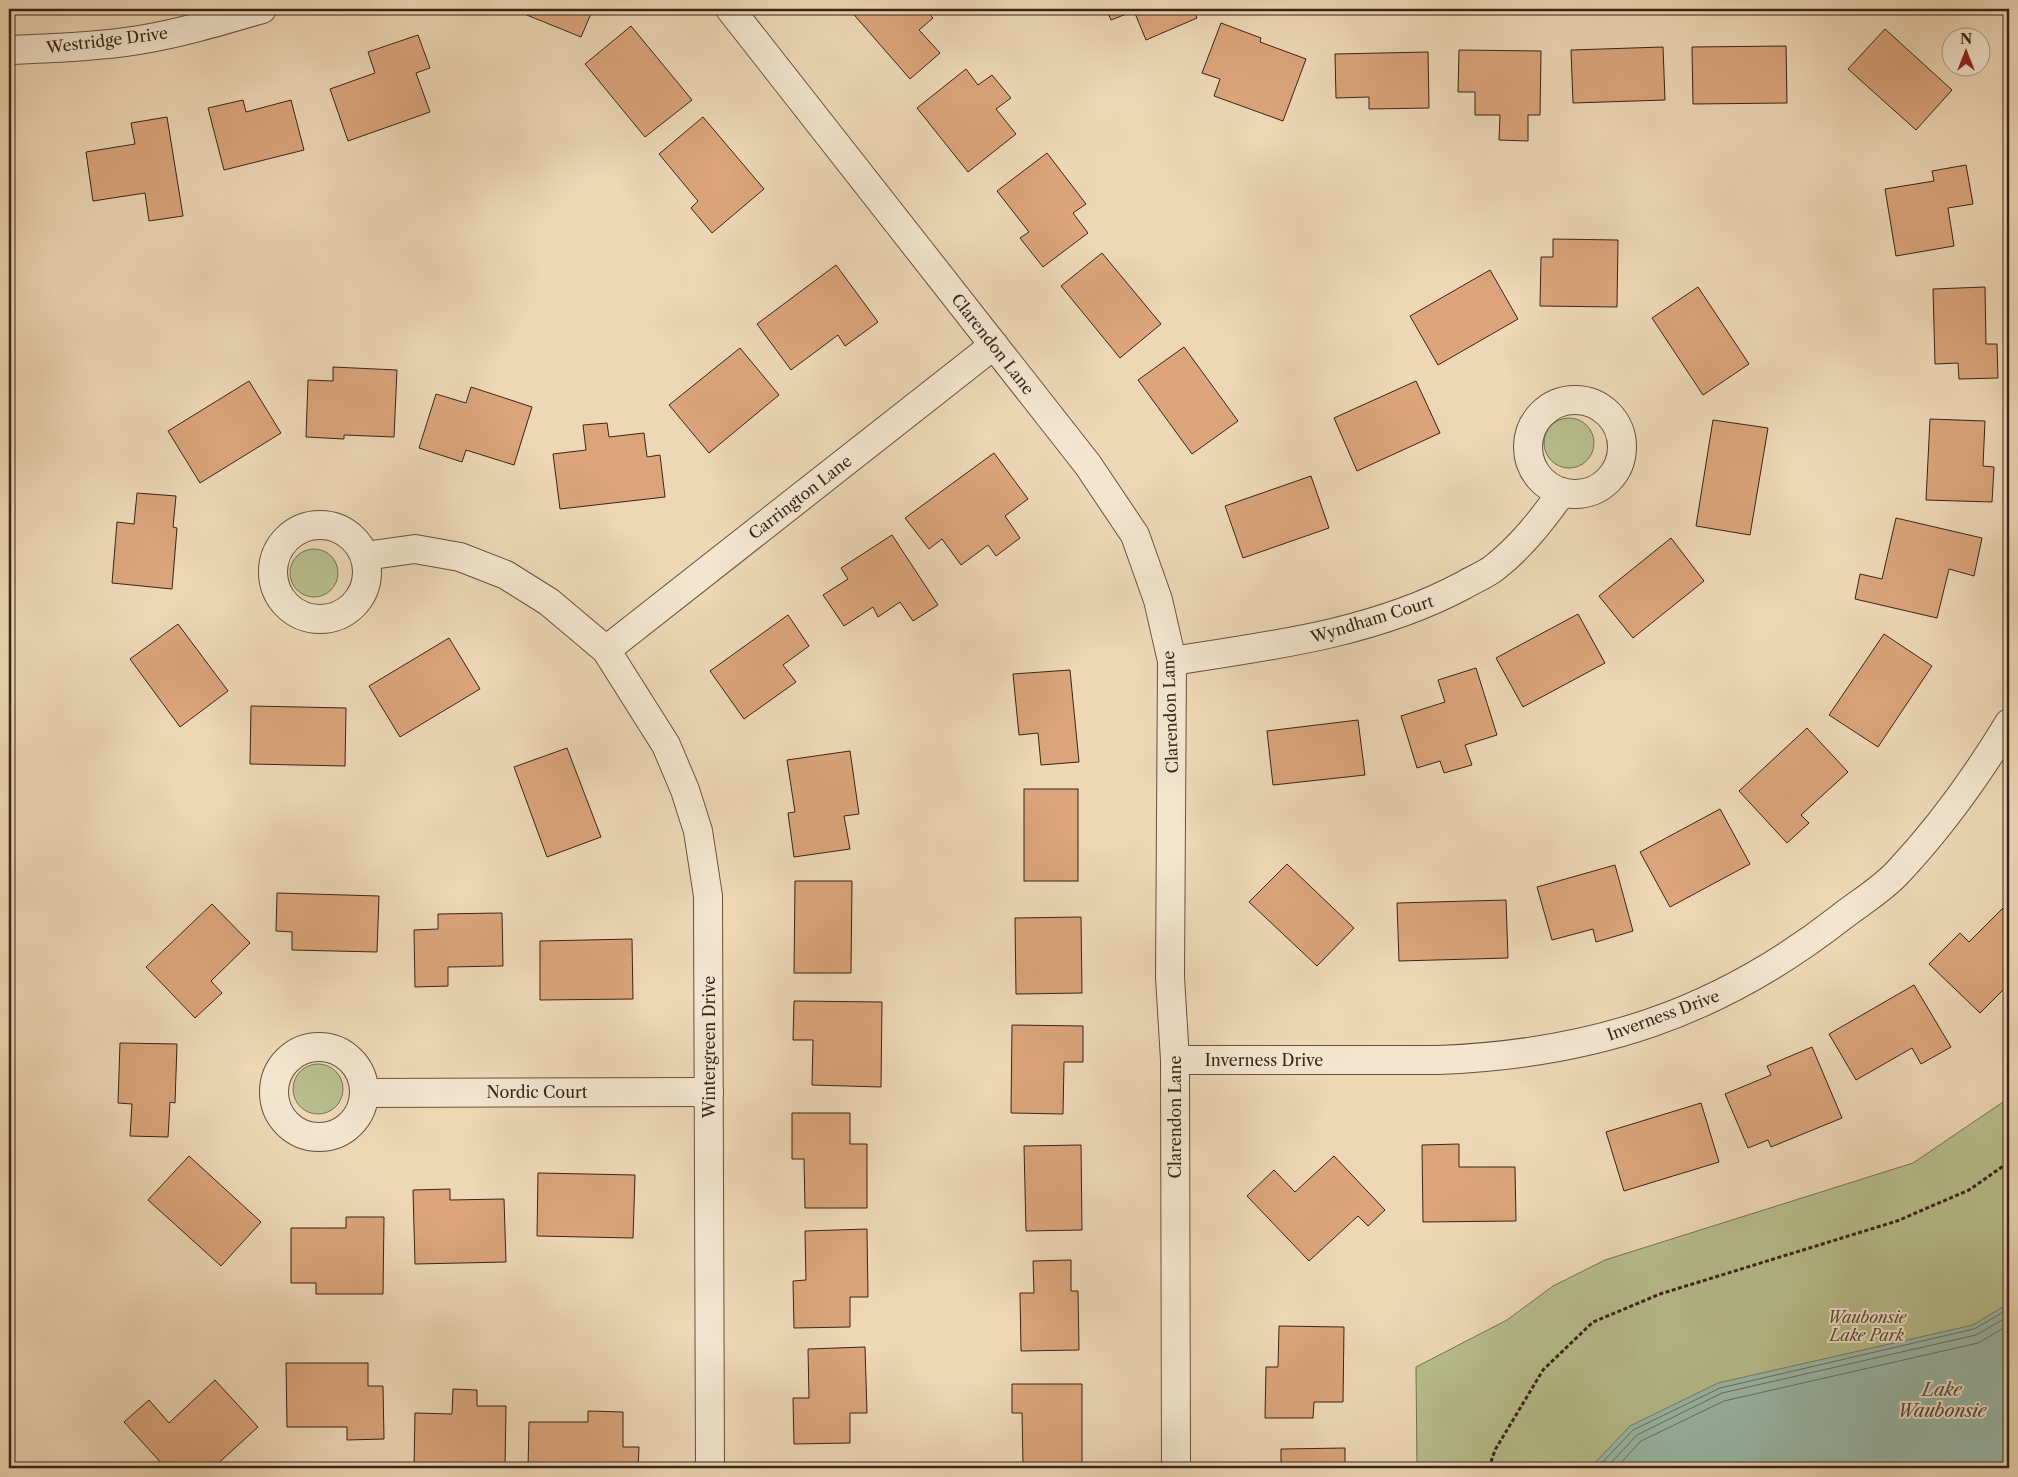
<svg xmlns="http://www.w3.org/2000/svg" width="2018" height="1477" font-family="'Libre Caslon Text',serif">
  <rect width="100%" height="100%" fill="#edd7b5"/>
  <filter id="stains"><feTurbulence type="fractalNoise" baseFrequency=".004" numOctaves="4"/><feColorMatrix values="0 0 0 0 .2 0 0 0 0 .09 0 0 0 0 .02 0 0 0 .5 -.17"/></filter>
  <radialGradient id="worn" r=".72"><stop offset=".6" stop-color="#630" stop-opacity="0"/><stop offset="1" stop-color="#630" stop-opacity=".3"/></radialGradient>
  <g fill="#b8be8d" stroke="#787252">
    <circle cx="1569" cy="443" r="25"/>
    <circle cx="314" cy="573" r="24"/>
    <circle cx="318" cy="1089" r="25"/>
    <path d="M2009 1098V1468H1417L1416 1367 1507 1320 1553 1286 1605 1260 1913 1163Z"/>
  </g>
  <path fill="#9abaa9" stroke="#737e6f" d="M2009 1303V1468H1590L1630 1426 1718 1383 1973 1325Z"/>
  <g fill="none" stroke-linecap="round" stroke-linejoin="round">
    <g stroke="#6a7060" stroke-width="1">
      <path d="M1597 1468 1633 1430 1720 1388 1974 1329 2009 1309"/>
      <path d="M1606 1468 1637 1435 1722 1393 1976 1335 2009 1316"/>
      <path d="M1616 1468 1641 1441 1724 1401 1978 1343 2009 1325"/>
    </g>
  </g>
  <g fill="#dba47b" stroke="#392517">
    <path d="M512 9H593L581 37Z"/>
    <path d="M849 9H925L933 18 919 30 940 53 910 79Z"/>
    <path d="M1106 9H1193L1197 18 1146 40 1134 11 1111 20Z"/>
    <path d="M1221 23 1261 38 1260 42 1306 59 1283 121 1214 96 1220 79 1202 73Z"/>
    <path d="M631 26 692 100 645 137 585 64Z"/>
    <path d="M1885 29 1952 90 1916 130 1848 69Z"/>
    <path d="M418 35 430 68 416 73 430 112 348 141 330 89 375 73 368 52Z"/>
    <path d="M1786 46 1787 103 1693 104 1692 47Z"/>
    <path d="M1663 47 1665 100 1573 103 1571 50Z"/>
    <path d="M1459 50 1541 51 1540 115H1528V141L1499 140 1500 115H1475V92H1458Z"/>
    <path d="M1428 52 1429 108 1369 109V97L1336 98 1335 54Z"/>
    <path d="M966 69 978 85 992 75 1011 98 996 109 1016 134 968 172 917 108Z"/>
    <path d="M243 100 246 112 291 100 304 150 224 170 208 108Z"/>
    <path d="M167 117 183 216 149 221 145 193 93 201 86 152 135 144 131 123Z"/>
    <path d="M703 117 764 189 712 233 691 208 698 201 659 154Z"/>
    <path d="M1047 153 1086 204 1073 213 1088 233 1043 267 1020 238 1029 232 997 191Z"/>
    <path d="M1966 165 1973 204 1948 208 1954 246 1896 256 1885 189 1934 181 1932 171Z"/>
    <path d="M1553 239 1618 240 1617 307 1540 306 1541 257H1553Z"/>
    <path d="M1102 253 1161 324 1120 358 1061 286Z"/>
    <path d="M836 265 878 322 845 346 838 335 791 370 757 324Z"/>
    <path d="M1490 270 1518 319 1438 365 1410 316Z"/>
    <path d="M1698 287 1749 364 1703 395 1652 318Z"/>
    <path d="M1985 287 1986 344H1997L1998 378 1959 379 1958 363 1935 364 1933 289Z"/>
    <path d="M1184 347 1238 421 1192 454 1138 380Z"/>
    <path d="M740 348 779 395 709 453 669 405Z"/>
    <path d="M333 367 397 370 394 437 344 435V439L306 437 308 380 333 381Z"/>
    <path d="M249 381 281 433 200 483 168 431Z"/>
    <path d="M1416 381 1440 433 1357 471 1334 418Z"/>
    <path d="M471 387 532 407 514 465 466 450 462 462 419 448 436 394 466 403Z"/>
    <path d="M1930 419 1985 421 1983 466 1994 467 1992 502 1926 500Z"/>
    <path d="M1713 420 1768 428 1750 535 1696 526Z"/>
    <path d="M607 423 609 437 644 433 647 457 660 455 665 497 560 509 553 454 586 450 583 425Z"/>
    <path d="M994 453 1028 499 1005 516 1020 538 996 556 988 545 961 565 942 539 929 549 905 518Z"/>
    <path d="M1311 476 1329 528 1243 558 1225 506Z"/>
    <path d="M137 493 176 496 173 527 177 528 172 589 112 583 117 522 134 524Z"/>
    <path d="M1896 518 1982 538 1974 576 1949 569 1937 618 1855 599 1860 574 1882 579Z"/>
    <path d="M892 535 938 605 913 621 900 602 878 617 873 607 844 626 823 595 848 579 841 568Z"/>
    <path d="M1671 538 1704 581 1633 638 1599 596Z"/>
    <path d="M1578 614 1605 663 1523 707 1496 658Z"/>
    <path d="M788 615 809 646 783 665 796 682 744 719 710 671Z"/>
    <path d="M178 624 228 691 180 727 130 659Z"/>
    <path d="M1884 634 1932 666 1878 747 1829 715Z"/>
    <path d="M449 638 480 689 400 737 369 686Z"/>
    <path d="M1476 668 1497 735 1465 745 1472 765 1444 773 1440 761 1417 768 1401 716 1445 702 1438 680Z"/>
    <path d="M1070 670 1079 762 1041 765 1038 733 1019 735 1013 674Z"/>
    <path d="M251 706 346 708 345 766 250 764Z"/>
    <path d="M1358 720 1365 775 1273 785 1267 731Z"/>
    <path d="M1807 728 1848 772 1801 815 1809 823 1787 843 1739 791Z"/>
    <path d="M567 748 601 837 547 857 514 767Z"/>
    <path d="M850 751 859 814 844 816 850 849 794 857 788 813 795 812 787 760Z"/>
    <rect x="1024" y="789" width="54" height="92"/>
    <path d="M1720 809 1750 864 1670 907 1640 852Z"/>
    <path d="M1287 864 1354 928 1317 966 1249 902Z"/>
    <path d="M1615 865 1633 931 1596 942 1593 929 1552 940 1537 887Z"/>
    <path d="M795 881H852L851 973H794Z"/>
    <path d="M277 893 379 896 377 952 292 950V932L276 931Z"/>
    <path d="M1506 900 1508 958 1399 961 1397 903Z"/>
    <path d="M212 904 250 943 211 981 222 993 195 1018 146 967Z"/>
    <path d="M2003 908 2009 914V989L2007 986 1980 1013 1929 964 1960 933 1969 942Z"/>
    <path d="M502 913 503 966 448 967V986L415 987 414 930 438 929V914Z"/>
    <path d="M1081 917 1082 993 1016 994 1015 918Z"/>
    <path d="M632 939 633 999 540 1000V941Z"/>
    <path d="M1914 985 1951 1047 1921 1064 1912 1048 1856 1080 1829 1034Z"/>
    <path d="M794 1001 882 1002 881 1087 812 1085 813 1040H793Z"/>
    <path d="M1012 1025 1083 1026V1062H1064L1063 1114 1011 1113Z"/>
    <path d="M120 1043 177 1044 175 1103 170 1102 168 1137 130 1136 132 1104 118 1103Z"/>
    <path d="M1812 1047 1842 1118 1771 1147 1768 1140 1748 1148 1725 1094 1771 1075 1767 1066Z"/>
    <path d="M1701 1103 1719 1162 1624 1191 1606 1132Z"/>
    <path d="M792 1113H850V1144H867V1208H805L804 1159H792Z"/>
    <path d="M1459 1144V1167H1515L1516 1221 1423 1222 1422 1145Z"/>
    <path d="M1081 1145 1082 1230 1026 1231 1024 1146Z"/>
    <path d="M189 1156 261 1222 221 1266 148 1200Z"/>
    <path d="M1334 1156 1385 1210 1368 1226 1358 1216 1309 1261 1247 1196 1274 1170 1295 1192Z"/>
    <path d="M538 1173 635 1175 633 1238 537 1236Z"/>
    <path d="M450 1189V1200L504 1199 506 1262 415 1264 413 1190Z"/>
    <path d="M346 1217H384L383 1294H316V1283H291V1228H346Z"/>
    <path d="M867 1229 868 1297H850V1327L794 1328 793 1281 806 1280 805 1231Z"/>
    <path d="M1071 1260V1291H1078L1079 1350 1021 1351 1020 1293H1034L1033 1261Z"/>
    <path d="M1279 1326 1344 1327 1343 1402H1314L1313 1418H1265L1266 1367H1278Z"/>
    <path d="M865 1347 867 1413H850V1443L794 1444 793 1398H809L808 1349Z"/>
    <path d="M286 1363H368V1386H383L384 1439 347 1440V1427H287Z"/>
    <path d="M215 1380 258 1427 213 1468H160L163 1465 124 1422 149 1400 169 1423Z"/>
    <path d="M1012 1384H1082V1464H1023L1022 1413H1012Z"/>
    <path d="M453 1389 477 1390V1406H506L505 1468H414L415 1413 452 1414Z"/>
    <path d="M588 1411 623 1412V1447H639L638 1468H528L529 1422H588Z"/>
    <path d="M1345 1448V1468H1281V1449Z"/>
  </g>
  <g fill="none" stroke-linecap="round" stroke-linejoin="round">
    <g stroke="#66523e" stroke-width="30">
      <g id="street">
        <path d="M730 9 1088 465 1135 535 1158 600 1172 661 1170 977 1175 1060 1176 1468"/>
        <path d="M9 50C52 48 96 47 139 40 181 33 221 21 262 9"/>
        <circle cx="1575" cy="447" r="47"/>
        <circle cx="320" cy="572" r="47"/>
        <path d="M365 556 415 549 460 557 506 575 549 602 606 650 666 745 685 790 698 831 708 896 710 1468"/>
        <path d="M606 650 994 345"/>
        <path d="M1172 661C1271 646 1375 633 1464 585 1474 579 1485 575 1494 568 1521 547 1542 520 1562 492"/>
        <circle cx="319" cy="1092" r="45"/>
        <path d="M1175 1060H1438C1593 1054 1717 1014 1840 918 1859 903 1883 889 1899 871 1941 826 1977 776 2009 723"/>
        <path d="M365 1093 709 1092"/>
      </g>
    </g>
    <path stroke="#392517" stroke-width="3" stroke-dasharray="4 2.5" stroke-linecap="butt" d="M1489 1468 1495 1450 1543 1370 1593 1322 1660 1294 1897 1221 1969 1190 2009 1162"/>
    <use href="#street" stroke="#f3e5cf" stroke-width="28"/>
  </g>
  <g text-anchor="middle" stroke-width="4" stroke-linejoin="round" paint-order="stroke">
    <g font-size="16" fill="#392517" stroke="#f3e5cf">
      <text transform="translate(107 40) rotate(-7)" y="6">Westridge Drive</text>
      <text transform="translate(993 344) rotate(52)" y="6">Clarendon Lane</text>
      <text transform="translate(800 497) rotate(-38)" y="6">Carrington Lane</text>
      <text transform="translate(1372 619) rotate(-17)" y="6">Wyndham Court</text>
      <text transform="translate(1170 712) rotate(-92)" y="6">Clarendon Lane</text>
      <text transform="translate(1663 1015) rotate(-20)" y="6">Inverness Drive</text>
      <text transform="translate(709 1047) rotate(-90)" y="6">Wintergreen Drive</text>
      <text x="1264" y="1066">Inverness Drive</text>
      <text x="537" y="1098">Nordic Court</text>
      <text transform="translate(1175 1117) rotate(-90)" y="6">Clarendon Lane</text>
    </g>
    <g font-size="16" font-style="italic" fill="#594b34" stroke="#f3e5cf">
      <text x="1867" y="1323">Waubonsie<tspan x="1867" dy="18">Lake Park</tspan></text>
    </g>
    <g font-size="18" font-style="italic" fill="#514a3c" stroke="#f3e5cf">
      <text x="1942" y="1396">Lake<tspan x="1942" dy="21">Waubonsie</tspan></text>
    </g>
  </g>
  <rect width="2018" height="1477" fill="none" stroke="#edd7b5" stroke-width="30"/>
  <rect x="10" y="10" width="1998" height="1457" fill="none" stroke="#392517" stroke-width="2.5"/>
  <rect x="15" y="15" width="1988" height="1447" fill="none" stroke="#392517"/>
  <g transform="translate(1966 52)"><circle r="24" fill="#f3e5cf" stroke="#a99885"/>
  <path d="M0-4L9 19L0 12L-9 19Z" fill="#8f2418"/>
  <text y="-8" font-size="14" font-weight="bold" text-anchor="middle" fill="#392517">N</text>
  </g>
  <rect width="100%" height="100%" filter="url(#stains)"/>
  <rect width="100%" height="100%" fill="url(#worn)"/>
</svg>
